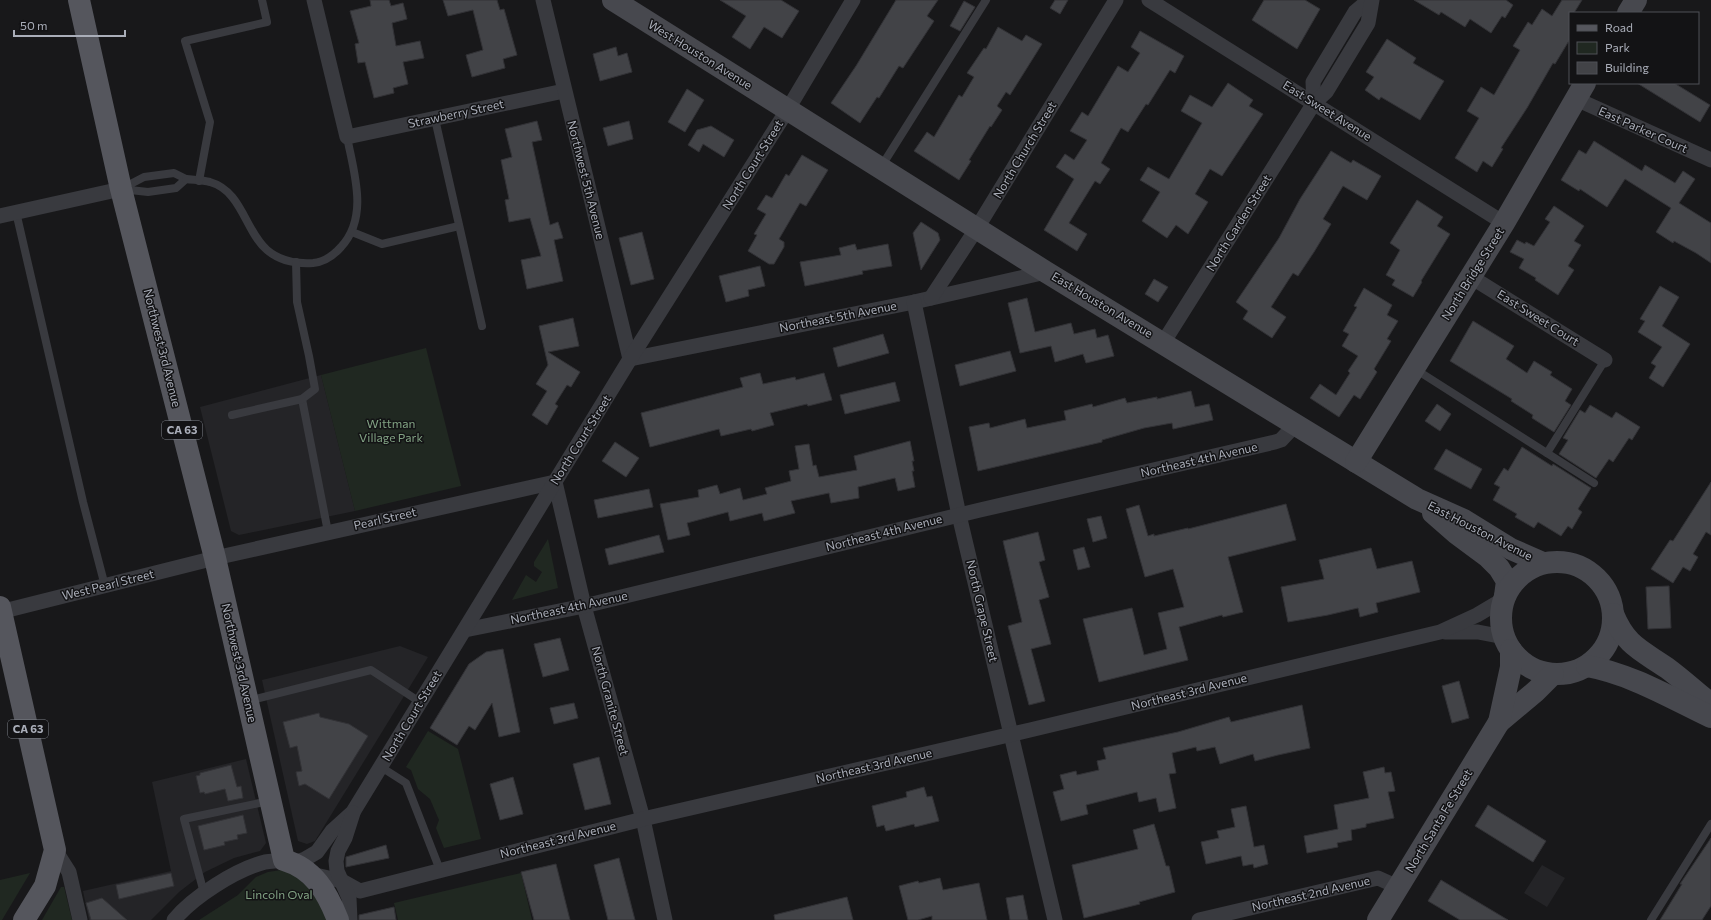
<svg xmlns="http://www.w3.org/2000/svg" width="1711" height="920" font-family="Commissioner,sans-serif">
  <rect width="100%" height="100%" fill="#18181a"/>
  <g fill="#242427">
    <path d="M321 375 355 511 239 535 231 531 200 407Z"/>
    <path d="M400 646 428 657 315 841 307 844 298 841 262 680Z"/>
    <path d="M246 759 266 843 260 851 234 858 205 872 179 892 151 920H89L83 891 171 871 152 782Z"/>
    <path d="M1542 865 1565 878 1547 907 1524 893Z"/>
  </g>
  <g fill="#202821">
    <path d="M426 348 461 486 355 511 321 375Z"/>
    <path d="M548 539 558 588 512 600 526 575 536 582 542 572 534 566V562Z"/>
    <path d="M428 731 458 749 481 839 444 848 436 828 439 820 430 799 418 789 411 770 406 767Z"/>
    <path d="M281 870 292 873 317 895 330 920H199L238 895 256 877 268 872Z"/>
    <path d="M30 873 2 920H0V880Z"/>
    <path d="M521 873 532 920H398L394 903Z"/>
    <path d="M61 887H64L72 920H42Z"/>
  </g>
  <g fill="#424347" stroke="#323236">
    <path d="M370 0H389L391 6 403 3 407 19 392 23 396 46 420 41 424 58 403 62 408 84 393 88 394 93 374 98 365 62 358 63 355 44 359 43 350 11 371 6Z"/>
    <path d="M443 0H497L500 10 504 9 517 55 503 59 505 68 472 77 466 55 483 50 473 10 448 16Z"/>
    <path d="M720 0H781L799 11 782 38 764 27 750 49 732 37 746 16Z"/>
    <path d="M896 0H938L927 16 934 21 903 68 899 66 879 98 877 97 860 123 831 103 856 66Z"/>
    <path d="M1055 0H1068L1060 14 1050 8Z"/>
    <path d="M1264 0H1305L1320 9 1297 49 1252 20Z"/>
    <path d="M1414 0H1506L1513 5 1505 18 1502 16 1491 33 1470 19 1465 27 1441 12 1439 15Z"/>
    <path d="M1562 0H1582L1574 13H1570V39L1555 64 1553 63 1527 108 1501 148 1503 149 1492 167 1483 161 1477 172 1455 158 1479 118 1467 111 1481 87 1494 95 1520 50 1513 46 1528 22 1532 25 1542 9 1552 16Z"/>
    <path d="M964 1 975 7 960 31 950 26Z"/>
    <path d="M998 27 1022 41 1026 35 1042 44 1010 95 1006 92 997 106 1002 110 991 127 990 126 969 160 971 161 959 180 914 151 927 132 934 137 959 95 962 97 974 77 967 73 984 48 986 49Z"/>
    <path d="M1140 31 1184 56 1175 73 1170 70 1148 105 1146 104 1128 132 1121 128 1101 163 1110 169 1100 184 1095 181 1069 223 1087 234 1077 251 1044 230 1074 179 1056 167 1065 154 1074 160 1087 140 1070 131 1082 112 1088 116 1118 66 1128 72 1140 53 1131 47Z"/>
    <path d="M1387 39 1416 58 1413 63 1444 81 1420 120 1381 97 1379 100 1365 90 1374 77 1366 72Z"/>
    <path d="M616 47 618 56 627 53 632 72 600 81 593 54Z"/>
    <path d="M1228 83 1253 100 1249 106 1263 114 1222 176 1210 169 1195 194 1208 202 1188 234 1176 225 1167 238 1142 221 1160 192 1140 180 1148 167 1169 179 1202 123 1181 111 1190 95 1212 107Z"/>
    <path d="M1637 83H1674L1710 105 1700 122Z"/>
    <path d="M687 89 704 100 685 132 668 122Z"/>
    <path d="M537 121 542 140 532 142 550 225 558 222 563 238 554 240 563 281 527 289 521 260 541 256 530 218 509 222 505 200 509 199 501 160 512 157 505 129Z"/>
    <path d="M629 121 633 139 608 146 603 128Z"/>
    <path d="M711 126 734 140 724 157 703 144 699 152 688 145 697 130Z"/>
    <path d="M1594 141 1642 171 1645 165 1675 183 1683 171 1695 179 1679 203 1711 223V263L1696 253 1674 241 1673 243 1656 232 1671 208 1625 179 1607 207 1580 189 1579 191 1561 180 1579 150 1586 154Z"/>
    <path d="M1331 151 1351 163 1353 160 1381 176 1367 200 1343 186 1323 219 1331 224 1314 252 1298 276 1293 273 1271 307 1286 317 1272 338 1243 319 1248 311 1236 302 1279 238 1300 199Z"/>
    <path d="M802 155 828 170 806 206 800 203 779 239 784 242V247L774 264H769L748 251 757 235 754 234 766 214 757 209 766 195 772 198 786 174 789 176Z"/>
    <path d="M1417 200 1443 217 1437 226 1450 234 1421 281 1422 282 1413 297 1392 285 1395 280 1386 275 1400 250 1390 243Z"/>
    <path d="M1554 206 1584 226 1574 241 1581 245 1568 266 1574 270 1558 295 1535 280 1536 278 1519 268 1524 259 1510 252 1517 240 1525 244 1526 242 1534 246 1550 222 1545 219Z"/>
    <path d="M921 222 938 233 940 240 921 270 913 233Z"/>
    <path d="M642 232 654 279 631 285 619 238Z"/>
    <path d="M855 244 857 250 888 244 892 266 862 271 863 274 805 286 800 262 841 255 839 248Z"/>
    <path d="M760 266 765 286 748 290 749 296 726 302 719 276Z"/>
    <path d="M1154 279 1168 287 1158 302 1145 294Z"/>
    <path d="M1660 286 1679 297 1662 326 1690 344 1663 387 1649 378 1656 366 1651 363 1662 347 1638 332 1645 321 1640 319Z"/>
    <path d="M1364 288 1392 305 1387 315 1398 321 1387 339 1391 341 1374 369 1377 372 1360 399 1354 395 1339 417 1310 398 1320 384 1336 395 1350 373 1348 371 1358 356 1342 346 1349 334 1343 331 1357 307 1354 306Z"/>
    <path d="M1027 298 1035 332 1071 323 1074 334 1095 329 1097 338 1108 335 1114 356 1086 363 1083 354 1055 362 1051 346 1020 353 1008 303Z"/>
    <path d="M573 318 579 346 548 352 580 372 571 387 567 385 555 404 558 406 547 425 532 415 547 391 536 384 548 365 539 326Z"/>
    <path d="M1473 321 1514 346 1506 359 1527 373 1534 361 1552 372 1550 375 1572 389 1565 401 1571 405 1554 432 1532 418 1533 415 1511 401 1512 399 1450 361Z"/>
    <path d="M883 334 889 353 838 367 833 348Z"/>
    <path d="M1010 351 1016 371 960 386 955 365Z"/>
    <path d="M760 373 763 384 795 377 796 380 824 373 832 400 808 406 807 404 770 413 774 425 752 431 751 429 721 436 719 429 650 447 641 413 743 387 740 378Z"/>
    <path d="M895 382 900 401 845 414 840 395Z"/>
    <path d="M1191 391 1195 407 1209 404 1213 420 1173 429 1172 423 1144 428 1102 440V442L978 471 969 427 989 423 990 428 1025 419 1027 428 1066 420 1064 411 1092 404 1093 407 1125 398 1127 403 1157 397V399Z"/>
    <path d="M1437 404 1451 414 1440 431 1425 421Z"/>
    <path d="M1590 405 1612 418 1616 412 1640 427 1632 440 1629 438 1613 462 1609 459 1596 478 1559 454 1568 440 1563 438 1580 410 1585 413Z"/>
    <path d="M910 441 914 461H912L914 471H912L915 487 898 491 895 478 858 487 859 498 831 503 829 493 791 501 795 513 764 521 762 513 730 521 728 512 687 523 690 535 668 540 660 504 699 497 698 490 717 485 720 494 740 488 743 500 767 494 765 488 791 481 789 471 799 469 795 446 809 444 813 466 816 465 819 477 857 470 854 456Z"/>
    <path d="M615 442 639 458 626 477 602 461Z"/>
    <path d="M1522 447 1552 466 1553 464 1591 488 1578 509 1582 512 1572 529 1568 526 1561 536 1538 522 1534 528 1515 517 1517 514 1493 500 1500 487 1494 484 1504 468 1508 471Z"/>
    <path d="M1446 449 1482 469 1471 489 1434 469Z"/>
    <path d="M1711 482V535L1706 532 1693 554 1698 557 1690 571 1683 567 1673 583 1651 569 1670 540 1673 541Z"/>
    <path d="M649 489 653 507 598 518 594 500Z"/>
    <path d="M1286 504 1296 540 1228 557 1243 612 1223 617 1222 615 1179 627 1188 660 1099 682 1083 619 1132 608 1144 655 1167 649 1158 613 1184 607 1173 569 1145 577 1126 509 1139 505 1148 536 1154 534V536L1188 528V529Z"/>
    <path d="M1101 516 1107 538 1093 542 1087 519Z"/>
    <path d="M1038 532 1045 560 1039 562 1049 597 1039 600 1051 644 1031 649 1045 701 1029 705 1008 626 1022 622 1003 541Z"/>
    <path d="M659 535 664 552 609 565 605 549Z"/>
    <path d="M1084 547 1090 567 1078 570 1073 550Z"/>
    <path d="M1371 548 1377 569 1412 561 1420 592 1376 603 1378 612 1360 617 1358 608 1328 615 1288 622 1281 587 1324 579 1319 560Z"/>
    <path d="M1669 586 1671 628 1648 629 1646 587Z"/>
    <path d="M560 638 569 670 543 677 534 644Z"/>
    <path d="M503 649 520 732 499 737 492 703 475 730 469 726 457 745 430 728 469 664 486 652Z"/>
    <path d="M1459 681 1469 718 1452 723 1442 686Z"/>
    <path d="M574 703 578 718 554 724 550 708Z"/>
    <path d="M1302 705 1310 748 1278 755 1255 761 1253 754 1220 764 1215 747 1197 751 1196 747 1172 753 1176 773 1169 774 1176 808 1159 812 1156 798 1139 802 1137 792 1086 805 1088 814 1061 821 1053 792 1064 789 1060 775 1076 771 1077 775 1099 770 1097 761 1106 759 1103 748 1178 732 1229 717 1231 722Z"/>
    <path d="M319 713 320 717 349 724 368 736 329 799 305 784 299 786 296 772 302 771 297 746 290 748 283 722Z"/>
    <path d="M599 757 611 804 585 810 573 764Z"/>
    <path d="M231 765 237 787 241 786 243 798 228 801 225 789 205 794 204 792 200 793 196 776 200 775V773Z"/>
    <path d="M1384 767 1385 773 1391 772 1395 791 1388 792 1394 818 1366 824V827L1351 830 1352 840 1337 843 1338 847 1307 853 1304 836 1338 829 1334 805 1369 798 1363 772Z"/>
    <path d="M513 777 523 814 500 820 490 784Z"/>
    <path d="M924 787 927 797 932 796 939 821 915 827 914 824 886 831 884 825 877 827 872 806 907 797 906 792Z"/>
    <path d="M1488 805 1546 841 1533 862 1475 826Z"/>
    <path d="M1246 806 1254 847 1264 845 1268 864 1254 868 1253 864 1243 866 1241 856 1206 864 1201 842 1219 838 1217 831 1235 827 1231 809Z"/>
    <path d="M243 815 247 833 237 835 238 839 224 842 225 845 204 850 198 826Z"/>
    <path d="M1154 824 1166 866H1169L1175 892 1139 902 1140 904 1084 918 1072 865 1138 849 1133 830Z"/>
    <path d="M1711 838V906L1702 920H1660L1682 884H1680Z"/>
    <path d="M386 845 389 858 346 867V857Z"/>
    <path d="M619 858 635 920H608L594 865Z"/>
    <path d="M556 864 570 920H534L521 872Z"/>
    <path d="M171 873 174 886 119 899 116 885Z"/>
    <path d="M940 878 943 890 979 883 987 920H932V916L918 920H908L899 886 918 881 919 883Z"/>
    <path d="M1441 880 1508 920H1460L1428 901Z"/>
    <path d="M1023 895 1028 920H1010L1006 898Z"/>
    <path d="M847 897 853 920H775L774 915Z"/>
    <path d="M102 898 127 920H91L86 903Z"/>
    <path d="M394 907 396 920H359V915Z"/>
  </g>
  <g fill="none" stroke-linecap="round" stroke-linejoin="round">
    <g stroke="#393a3f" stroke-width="8">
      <path d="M435 119 482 326"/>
      <path d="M881 167 986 0"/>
      <path d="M174 173 186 179 176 188 148 192 121 189 144 177Z"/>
      <path d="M186 179C193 180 202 180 210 182 242 191 245 231 267 250 280 261 297 264 313 263 324 262 334 255 341 247 369 217 354 173 347 137"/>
      <path d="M199 181 210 122 185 41 267 22 262 0"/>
      <path d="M16 212 83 502 105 586"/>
      <path d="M352 232 382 244 459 226"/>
      <path d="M296 262 297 302 309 356 315 389 302 399 328 532"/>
      <path d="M1415 369 1594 483"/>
      <path d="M232 415 302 399"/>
      <path d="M1547 453 1605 360"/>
      <path d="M248 701 371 670 420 702"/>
      <path d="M381 767 406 783 440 870"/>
      <path d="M204 893 184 819 269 801"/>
      <path d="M1651 920 1711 824"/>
    </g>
    <g stroke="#393a3f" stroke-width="15">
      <path d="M314 0 347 137 564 91"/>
      <path d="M543 0 630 359 914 302 1046 272"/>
      <path d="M1149 0 1504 223"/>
      <path d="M1576 99 1711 160"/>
      <path d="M1314 103 1313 82 1355 12 1369 0"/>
      <path d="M0 216 121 189"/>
      <path d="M1471 277 1605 360"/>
      <path d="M931 298 977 228 1116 0"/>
      <path d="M914 302 959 515 1055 920"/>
      <path d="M1163 343 1314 103 1326 92 1368 23 1372 0"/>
      <path d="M0 612 215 558 555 482 584 606 643 819 665 920"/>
      <path d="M465 630 584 606 980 510 1275 442 1281 440 1296 424"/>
      <path d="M1445 632H1478L1504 637"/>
      <path d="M55 850 69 872 80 920"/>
      <path d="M293 863 305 859 317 852 332 831 353 812 630 359 788 109 853 0"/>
      <path d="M311 874 342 881 360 891 643 819 1030 730 1440 632 1477 615 1504 599"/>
      <path d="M174 920C193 897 235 870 265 862 271 861 278 861 284 860"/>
      <path d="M350 920 349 898 337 871 336 861 338 851 345 838 353 813"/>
      <path d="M1199 920 1378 878 1398 887"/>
    </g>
    <g stroke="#47484e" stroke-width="22">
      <path d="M613 0 1046 272 1417 499 1464 520 1511 549 1543 563"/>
      <path d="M1628 13 1636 0"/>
      <path d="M1356 462 1504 223 1585 83"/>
      <path d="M1433 513 1457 534 1488 557 1499 568 1507 581 1505 596"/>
      <circle cx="1557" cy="618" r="56"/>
      <path d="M1613 614C1626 646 1641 650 1667 668 1682 679 1696 692 1711 704"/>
      <path d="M1587 666C1631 674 1671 698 1711 717"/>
      <path d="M1499 722 1536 691 1553 674"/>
      <path d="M1378 920 1499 722 1511 667V650"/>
    </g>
    <g stroke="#55565d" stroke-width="22">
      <path d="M79 0 121 189 215 558 284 860C314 869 327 892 338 920"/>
      <path d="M0 607 55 850 45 886 24 920"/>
    </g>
  </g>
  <g text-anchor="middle" stroke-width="3" stroke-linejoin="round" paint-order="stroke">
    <g fill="#131315" stroke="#7d8088" stroke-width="1">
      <rect x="162" y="421" width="40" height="18" rx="3"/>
      <rect x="8" y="720" width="40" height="18" rx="3"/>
    </g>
    <g font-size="11" font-weight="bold" fill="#aaaeb9">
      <text x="182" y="434">CA 63</text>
      <text x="28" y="733">CA 63</text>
    </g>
    <g font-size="12" fill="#aaaeb9" stroke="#131315">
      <text transform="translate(700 55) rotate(32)" y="4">West Houston Avenue</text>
      <text transform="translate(1327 111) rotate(32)" y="4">East Sweet Avenue</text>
      <text transform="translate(456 114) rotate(-12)" y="4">Strawberry Street</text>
      <text transform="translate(1643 130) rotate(24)" y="4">East Parker Court</text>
      <text transform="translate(1025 150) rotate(-59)" y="4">North Church Street</text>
      <text transform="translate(753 165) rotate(-58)" y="4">North Court Street</text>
      <text transform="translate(586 180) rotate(76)" y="4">Northwest 5th Avenue</text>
      <text transform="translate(1239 223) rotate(-58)" y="4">North Garden Street</text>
      <text transform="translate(1473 274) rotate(-58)" y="4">North Bridge Street</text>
      <text transform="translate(1102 305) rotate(31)" y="4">East Houston Avenue</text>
      <text transform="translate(838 317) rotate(-11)" y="4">Northeast 5th Avenue</text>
      <text transform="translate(1538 318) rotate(32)" y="4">East Sweet Court</text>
      <text transform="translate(162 348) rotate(76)" y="4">Northwest 3rd Avenue</text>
      <text transform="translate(581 440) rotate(-58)" y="4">North Court Street</text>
      <text transform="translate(1199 460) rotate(-13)" y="4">Northeast 4th Avenue</text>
      <text transform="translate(385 519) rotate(-13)" y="4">Pearl Street</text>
      <text transform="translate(1480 531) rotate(27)" y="4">East Houston Avenue</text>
      <text transform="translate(884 533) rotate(-14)" y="4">Northeast 4th Avenue</text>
      <text transform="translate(108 585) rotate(-14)" y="4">West Pearl Street</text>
      <text transform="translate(569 608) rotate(-12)" y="4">Northeast 4th Avenue</text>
      <text transform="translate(982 611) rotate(77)" y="4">North Grape Street</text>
      <text transform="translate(239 663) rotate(77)" y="4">Northwest 3rd Avenue</text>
      <text transform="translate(1189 692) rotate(-14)" y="4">Northeast 3rd Avenue</text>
      <text transform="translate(610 701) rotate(75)" y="4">North Granite Street</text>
      <text transform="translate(412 716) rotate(-59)" y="4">North Court Street</text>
      <text transform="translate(874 766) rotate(-13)" y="4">Northeast 3rd Avenue</text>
      <text transform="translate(1439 821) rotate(-59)" y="4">North Santa Fe Street</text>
      <text transform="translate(558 840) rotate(-14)" y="4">Northeast 3rd Avenue</text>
      <text transform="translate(1311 894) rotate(-13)" y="4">Northeast 2nd Avenue</text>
    </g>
    <g font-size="12" fill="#82a384" stroke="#131315">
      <text x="391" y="428">Wittman<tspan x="391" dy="14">Village Park</tspan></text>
      <text x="279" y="899">Lincoln Oval</text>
    </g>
  </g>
  <rect x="1569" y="12" width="130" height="72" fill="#131315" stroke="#4f5157"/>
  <rect x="1577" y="25" width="20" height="6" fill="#55565d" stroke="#4f5157"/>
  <text x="1605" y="32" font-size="12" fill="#aaaeb9">Road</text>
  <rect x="1577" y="42" width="20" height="12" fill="#202821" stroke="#4f5157"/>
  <text x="1605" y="52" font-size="12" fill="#aaaeb9">Park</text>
  <rect x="1577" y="62" width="20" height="12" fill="#424347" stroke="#4f5157"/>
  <text x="1605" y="72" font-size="12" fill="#aaaeb9">Building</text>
  <path d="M14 30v6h111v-6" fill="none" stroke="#aaaeb9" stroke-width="2"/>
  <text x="20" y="30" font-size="12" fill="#aaaeb9" stroke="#131315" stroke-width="3" paint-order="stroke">50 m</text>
</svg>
